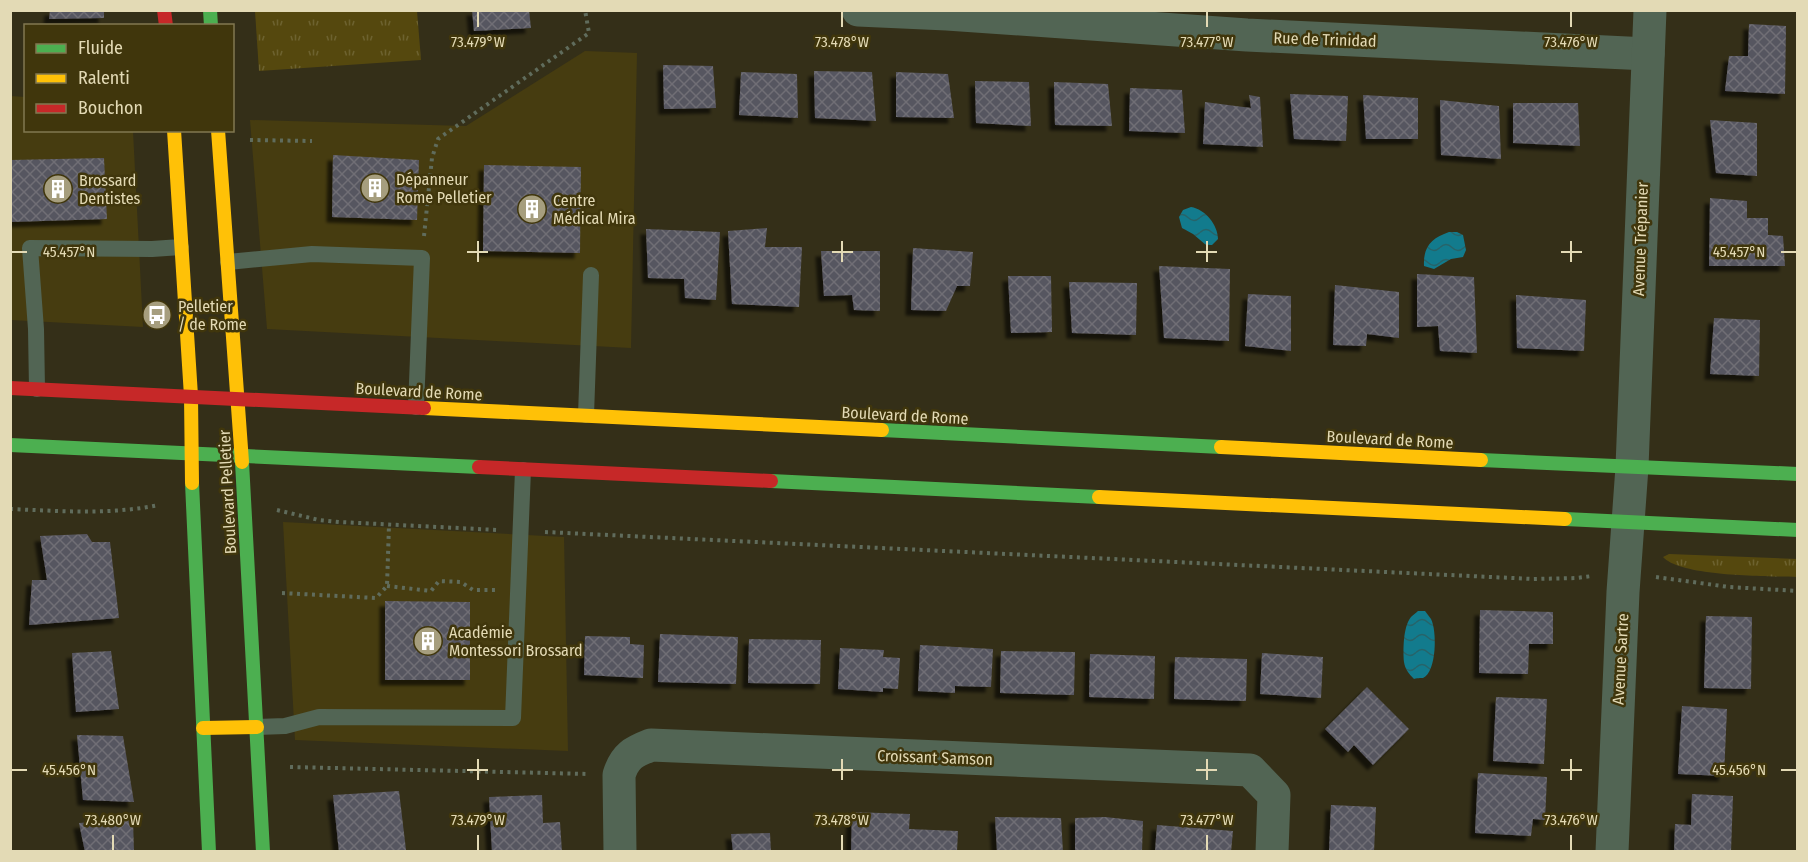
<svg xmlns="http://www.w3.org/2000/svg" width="1808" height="862" font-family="'Fira Sans Condensed',sans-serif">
  <defs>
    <pattern id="grass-tufts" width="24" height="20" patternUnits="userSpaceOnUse" patternTransform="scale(1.5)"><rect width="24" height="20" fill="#55480e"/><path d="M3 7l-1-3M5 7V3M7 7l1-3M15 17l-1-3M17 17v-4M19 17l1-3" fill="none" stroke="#6d622f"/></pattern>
    <pattern id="water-waves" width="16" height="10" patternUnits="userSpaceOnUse" patternTransform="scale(1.5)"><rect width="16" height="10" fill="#127b8d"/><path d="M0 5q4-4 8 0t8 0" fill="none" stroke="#26646a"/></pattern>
    <pattern id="building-cross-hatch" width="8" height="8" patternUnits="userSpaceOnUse" patternTransform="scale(1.5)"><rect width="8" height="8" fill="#575660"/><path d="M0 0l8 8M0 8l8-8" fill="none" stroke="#6f6e75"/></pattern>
    <filter id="shadow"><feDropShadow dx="-5.5" dy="5.5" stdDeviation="1.5" flood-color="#0009"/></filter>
  </defs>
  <rect width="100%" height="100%" fill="#342f18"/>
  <g fill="#463c10">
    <path d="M585 51 637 53 631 348 267 329 250 120 466 126Z"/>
    <path d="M10 96 25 97 26 130 133 131 143 327 11 320Z"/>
    <path d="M283 522 564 537 568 751 295 740Z"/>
  </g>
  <g fill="url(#grass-tufts)">
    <path d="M255 11H417L421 60 259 71Z"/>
    <path d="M1669 554 1797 559V577C1769 576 1681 577 1663 557Z"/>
  </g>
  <g fill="url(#water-waves)">
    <path d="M1191 207C1205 209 1218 225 1218 239L1212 245H1206L1193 234 1182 228 1179 217 1183 210Z"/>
    <path d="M1449 232H1457L1463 235 1466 250 1463 257 1451 259 1434 269 1424 266C1423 246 1432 238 1449 232Z"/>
    <path d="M1418 611H1425C1427 614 1429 616 1431 619 1437 630 1437 672 1423 678 1422 678 1415 678 1414 679 1409 674 1405 669 1404 662 1403 650 1403 627 1411 617 1413 615 1416 613 1418 611Z"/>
  </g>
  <g fill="url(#building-cross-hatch)" filter="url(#shadow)">
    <path d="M50 10H104V18L49 19Z"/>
    <path d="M472 10H529L531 28 474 31Z"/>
    <path d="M1749 24 1786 26 1785 94 1725 91 1729 56H1748Z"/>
    <path d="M663 65 713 66 716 108 664 109Z"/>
    <path d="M814 71 872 72 876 121 815 118Z"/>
    <path d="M741 72 797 74 798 118 739 115Z"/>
    <path d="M896 72 948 74 954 118 896 117Z"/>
    <path d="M975 81 1029 82 1031 126 976 123Z"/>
    <path d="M1054 82 1108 84 1112 126 1055 125Z"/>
    <path d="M1130 88 1182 90 1185 133 1129 131Z"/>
    <path d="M1290 94 1348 96 1346 141 1294 139Z"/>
    <path d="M1249 95 1260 97 1263 147 1203 144 1205 102 1251 108Z"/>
    <path d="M1363 95 1418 98V139H1366Z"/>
    <path d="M1440 100 1499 106 1501 159 1441 155Z"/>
    <path d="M1513 103H1578L1580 146 1513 143Z"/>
    <path d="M1710 120 1757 123V176L1716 173Z"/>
    <path d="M333 155 419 160 417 220 332 217Z"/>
    <path d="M104 158 107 219 10 222V160Z"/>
    <path d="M484 165 581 167 580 253 483 251Z"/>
    <path d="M1710 198 1747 201V218H1768V235L1783 236 1785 266H1709Z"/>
    <path d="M767 228 765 247H802L799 307 732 304 728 231Z"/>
    <path d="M646 229 720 232 716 300 685 298 684 279 648 278Z"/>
    <path d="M913 248 973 252 970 286H957L946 311 911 310Z"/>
    <path d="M821 251H880V311L854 310 852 295 824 296Z"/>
    <path d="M1159 266 1230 269 1229 341 1164 338Z"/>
    <path d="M1417 274 1474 277 1477 353 1440 351 1438 326 1417 327Z"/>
    <path d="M1008 276H1051L1052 332 1011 333Z"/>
    <path d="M1069 282 1137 283 1136 335 1072 333Z"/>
    <path d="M1335 285 1399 292V338L1367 334 1366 346 1333 345Z"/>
    <path d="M1248 294 1291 296V351L1245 346Z"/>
    <path d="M1516 295 1586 300 1584 351 1517 348Z"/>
    <path d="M1714 318 1760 320 1759 376 1710 374Z"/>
    <path d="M87 534 92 542H110L119 618 29 625 32 580H47L40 536Z"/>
    <path d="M385 601 470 602V680H385Z"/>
    <path d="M1480 610 1553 612V644H1529L1528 674 1479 673Z"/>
    <path d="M1706 616 1752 617 1751 689 1704 688Z"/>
    <path d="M660 634 738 637 736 684 658 682Z"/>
    <path d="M585 636 630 637V644L644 645 643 678 584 675Z"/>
    <path d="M749 639 821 640 820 684 748 683Z"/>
    <path d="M920 645 993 649 991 687 955 686V693L918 691Z"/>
    <path d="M840 648 884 650 883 657 900 658 898 689 883 688V692L838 689Z"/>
    <path d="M111 651 119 709 76 712 72 653Z"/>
    <path d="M1001 651 1075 652 1074 695 1000 693Z"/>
    <path d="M1262 653 1323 657 1321 698 1260 694Z"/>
    <path d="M1090 654 1155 656 1154 699 1089 697Z"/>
    <path d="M1175 657 1247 659 1246 701 1174 699Z"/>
    <path d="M1367 687 1409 729 1373 765 1354 745 1348 752 1325 729Z"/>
    <path d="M1496 697 1547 699 1544 764 1493 761Z"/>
    <path d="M1682 706 1727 709 1724 776 1678 774Z"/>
    <path d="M77 735 123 736 134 802 83 800Z"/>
    <path d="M1478 773 1547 777 1545 820 1533 819 1531 836 1475 833Z"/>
    <path d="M399 791 406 850 339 852 333 795Z"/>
    <path d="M1692 794 1733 796 1731 852H1674L1675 824 1691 825Z"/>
    <path d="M542 795 543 823 560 822 562 852H492L489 797Z"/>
    <path d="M1331 805 1376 807 1374 852H1329Z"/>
    <path d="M852 812 910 814 909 829 958 831 957 852H851Z"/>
    <path d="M995 817 1061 818 1063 852H997Z"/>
    <path d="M1105 817 1143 821 1142 852H1075V818Z"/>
    <path d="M133 819 134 852H85L79 823Z"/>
    <path d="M1157 825 1233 831 1231 852H1155Z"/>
    <path d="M770 833 771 852H733L731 834Z"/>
  </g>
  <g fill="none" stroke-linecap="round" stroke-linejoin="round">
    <g stroke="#606c5c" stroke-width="4" stroke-dasharray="3 4.5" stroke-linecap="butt">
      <path d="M250 140 312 141"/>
      <path d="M424 236 432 158 438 139 589 33 585 10"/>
      <path d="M10 509C61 511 110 515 159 505"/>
      <path d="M277 510 319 520 339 522 498 530"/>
      <path d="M545 532 1533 579 1577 578 1592 576"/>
      <path d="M1656 577 1729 587 1798 591"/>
      <path d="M387 586 431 591 439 581 461 582 473 590H496"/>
      <path d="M282 593 376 598 387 586 389 525"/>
      <path d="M290 767 589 774"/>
    </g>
    <g stroke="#526554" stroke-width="16">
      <path d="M228 262 312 254 422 258 416 407"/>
      <path d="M37 389 36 329 30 248 152 249 181 247"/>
      <path d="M586 415 591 275"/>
      <path d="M257 727 285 726 319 717 513 718 523 470"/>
    </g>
    <g stroke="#526554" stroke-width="33">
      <path d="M858 10 947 14 1247 35 1648 54"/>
      <path d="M620 852 619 775C625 756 633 752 651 745L1250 770 1274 795 1272 852"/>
      <path d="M1612 852 1623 592 1632 467 1650 10"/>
    </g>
    <g stroke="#4caf50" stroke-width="14">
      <path d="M210 10 211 26"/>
      <path d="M882 430 1221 447"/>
      <path d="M10 445 479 467"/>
      <path d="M1481 460 1798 474"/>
      <path d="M242 462 263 852"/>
      <path d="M771 481 1099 497"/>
      <path d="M192 483 209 852"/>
      <path d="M1565 519 1798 530"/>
    </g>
    <g stroke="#ffc107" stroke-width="14">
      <path d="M174 130 191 396 192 483"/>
      <path d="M218 130 242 462"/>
      <path d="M424 408 882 430"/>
      <path d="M1221 447 1481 460"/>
      <path d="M1099 497 1565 519"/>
      <path d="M203 728 257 727"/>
    </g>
    <g stroke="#c62828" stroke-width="14">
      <path d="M164 10 166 26"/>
      <path d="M10 388 424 408"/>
      <path d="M479 467 771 481"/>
    </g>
  </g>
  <path fill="none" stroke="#e3dab5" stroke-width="2" d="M478 12V27M842 12V27M1207 12V27M1571 12V27M478 241V262M842 241V262M1207 241V262M1571 241V262M12 252H27M467 252H488M832 252H853M1196 252H1217M1561 252H1582M1781 252H1796M478 759V780M842 759V780M1207 759V780M1571 759V780M12 770H27M467 770H488M832 770H853M1196 770H1217M1561 770H1582M1781 770H1796M113 835V850M478 835V850M842 835V850M1207 835V850M1571 835V850"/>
  <defs>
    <g id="building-disc" transform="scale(1.5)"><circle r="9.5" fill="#a69e7e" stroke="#40360c"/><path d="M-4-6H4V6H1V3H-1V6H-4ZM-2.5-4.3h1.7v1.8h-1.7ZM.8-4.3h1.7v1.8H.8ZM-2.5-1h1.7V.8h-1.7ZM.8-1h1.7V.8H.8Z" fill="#fff"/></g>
    <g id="bus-disc" transform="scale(1.5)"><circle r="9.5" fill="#a69e7e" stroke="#40360c"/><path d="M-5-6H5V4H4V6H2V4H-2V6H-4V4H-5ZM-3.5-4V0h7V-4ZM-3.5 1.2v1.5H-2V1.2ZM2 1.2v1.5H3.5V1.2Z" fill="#fff"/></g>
  </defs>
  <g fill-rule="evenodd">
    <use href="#building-disc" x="375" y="188"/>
    <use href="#building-disc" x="58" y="189"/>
    <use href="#building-disc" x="532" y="209"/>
    <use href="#bus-disc" x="157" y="315"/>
    <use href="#building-disc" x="428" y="641"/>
  </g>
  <g text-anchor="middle" stroke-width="5" stroke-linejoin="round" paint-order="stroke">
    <g font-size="16" fill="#e3dab5" stroke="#40360c">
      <text transform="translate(1325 39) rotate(2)" y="6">Rue de Trinidad</text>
      <text transform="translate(1640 239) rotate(-88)" y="6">Avenue Trépanier</text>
      <text transform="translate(419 391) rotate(3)" y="6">Boulevard de Rome</text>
      <text transform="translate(905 415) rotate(3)" y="6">Boulevard de Rome</text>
      <text transform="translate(1390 439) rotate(3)" y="6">Boulevard de Rome</text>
      <text transform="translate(227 492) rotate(-93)" y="6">Boulevard Pelletier</text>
      <text transform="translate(1620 659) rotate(-87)" y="6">Avenue Sartre</text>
      <text transform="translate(935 757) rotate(2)" y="6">Croissant Samson</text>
    </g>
    <g font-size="16" fill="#e3dab5" stroke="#40360c" text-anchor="start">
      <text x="396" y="185">Dépanneur<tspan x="396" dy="18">Rome Pelletier</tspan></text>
      <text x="79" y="186">Brossard<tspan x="79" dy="18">Dentistes</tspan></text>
      <text x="553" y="206">Centre<tspan x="553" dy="18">Médical Mira</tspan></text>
      <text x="178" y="312">Pelletier<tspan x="178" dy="18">/ de Rome</tspan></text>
      <text x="449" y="638">Académie<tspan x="449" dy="18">Montessori Brossard</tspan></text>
    </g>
  </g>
  <g font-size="15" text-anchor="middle" fill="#e3dab5" stroke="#40360c" stroke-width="5" stroke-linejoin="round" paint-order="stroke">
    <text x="478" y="47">73.479°W</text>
    <text x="842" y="47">73.478°W</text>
    <text x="1207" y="47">73.477°W</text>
    <text x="1571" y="47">73.476°W</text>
    <text x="69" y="257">45.457°N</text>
    <text x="1739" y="257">45.457°N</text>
    <text x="69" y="775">45.456°N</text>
    <text x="1739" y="775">45.456°N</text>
    <text x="113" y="825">73.480°W</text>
    <text x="478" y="825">73.479°W</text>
    <text x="842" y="825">73.478°W</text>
    <text x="1207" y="825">73.477°W</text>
    <text x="1571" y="825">73.476°W</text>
  </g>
  <rect width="1808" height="862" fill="none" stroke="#e3dab5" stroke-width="24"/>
  <rect x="24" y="24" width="210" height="108" fill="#40360c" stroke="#817850" stroke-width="1.5"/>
  <rect x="36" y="44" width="30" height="9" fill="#4caf50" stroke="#817850" stroke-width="1.5"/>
  <text x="78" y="54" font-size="18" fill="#e3dab5">Fluide</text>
  <rect x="36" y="74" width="30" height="9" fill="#ffc107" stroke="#817850" stroke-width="1.5"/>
  <text x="78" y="84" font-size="18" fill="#e3dab5">Ralenti</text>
  <rect x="36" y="104" width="30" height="9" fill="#c62828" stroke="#817850" stroke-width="1.5"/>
  <text x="78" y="114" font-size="18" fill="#e3dab5">Bouchon</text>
</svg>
